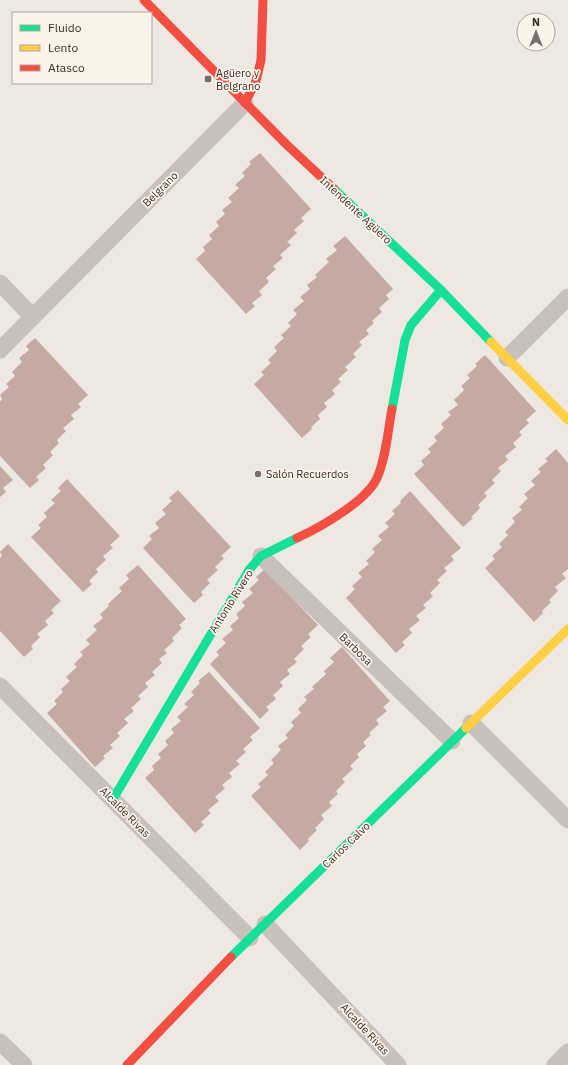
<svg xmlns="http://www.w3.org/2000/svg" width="568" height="1065" font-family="'IBM Plex Sans',sans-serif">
  <rect width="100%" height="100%" fill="#eee8e2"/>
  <g fill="#c4aaa2">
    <path d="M260 153 311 209 301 218 304 221 294 230 297 233 287 242 291 245 280 255 283 258 273 266 276 269 266 278 269 282 259 291 262 295 252 303 255 306 246 314 196 259 205 251 203 247 212 239 209 235 219 226 216 222 225 214 222 210 232 202 228 198 239 188 235 185 245 176 242 173 251 164 249 162Z"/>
    <path d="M345 236 393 289 386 295 389 299 379 308 382 312 372 321 374 323 366 330 369 334 359 342 362 345 353 354 356 357 345 367 348 370 338 379 341 382 332 390 335 394 324 403 327 407 318 415 320 419 311 427 312 429 302 438 254 384 264 375 261 372 271 363 268 360 277 351 274 347 284 338 281 335 291 326 288 323 297 314 293 310 304 301 300 297 310 289 307 285 317 277 315 275 329 262 326 259 337 250 333 246Z"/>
    <path d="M35 338 88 395 78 404 81 407 71 415 74 419 63 428 66 431 57 440 59 443 50 452 53 455 43 465 46 468 36 477 39 480 30 488 0 456V402L2 399 0 395 9 387 6 384 15 376 12 372 22 362 19 358 29 350 26 346Z"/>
    <path d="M485 355 536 411 526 420 529 423 519 432 522 435 513 443 516 447 505 456 508 460 498 468 501 471 492 480 495 483 484 493 487 496 478 505 480 508 471 517 473 518 463 527 414 474 424 465 421 461 431 452 428 449 437 441 434 437 444 428 441 424 451 415 448 412 458 405 454 400 464 390 461 386 470 378 467 375 477 366 475 364Z"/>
    <path d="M556 449 568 463V569L562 574 566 578 555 587 558 591 549 600 551 602 542 611 543 613 534 622 485 568 495 559 492 556 502 547 499 544 508 535 505 532 515 522 512 518 522 510 519 507 528 498 524 494 535 485 531 481 541 472 538 469 548 461 545 459Z"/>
    <path d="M0 466 13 480 3 488 6 492 0 497Z"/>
    <path d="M67 479 120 536 110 545 113 548 103 556 106 560 96 569 98 572 89 581 92 584 83 592 31 537 41 528 38 525 47 517 44 513 55 503 51 500 61 491 58 488Z"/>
    <path d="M178 490 231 547 221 556 224 558 215 567 218 570 207 580 210 583 201 592 203 595 194 603 143 548 152 539 149 536 159 528 155 523 166 514 162 510 172 501 169 498Z"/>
    <path d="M410 491 461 548 451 556 454 560 444 568 447 571 437 580 440 583 430 593 433 596 423 605 426 608 416 616 420 620 409 629 412 633 402 642 405 645 396 653 346 598 355 589 352 586 362 577 358 573 369 564 366 561 375 552 372 549 382 540 378 536 389 527 385 523 395 514 392 511 401 503 400 501Z"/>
    <path d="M8 544 61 601 51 610 54 613 45 621 48 625 37 634 40 637 31 646 33 649 24 657 0 631V558L2 556 0 552Z"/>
    <path d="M138 565 186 619 179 625 182 628 172 638 174 641 164 650 167 653 159 659 162 663 152 672 155 675 145 683 148 687 138 696 141 699 131 708 134 711 124 719 128 723 117 733 120 736 110 745 113 748 103 756 105 758 95 767 47 713 57 704 54 701 63 692 61 689 70 681 66 677 77 667 74 664 83 655 80 652 90 644 86 640 97 630 93 626 103 618 100 614 109 606 108 604 122 591 119 588 129 579 126 575Z"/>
    <path d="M265 569 318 625 308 634 311 637 301 646 304 649 294 659 297 662 287 670 290 674 280 682 283 686 273 695 276 699 266 707 269 710 260 719 210 664 219 655 216 652 226 643 222 639 233 630 230 626 239 618 236 614 245 606 242 602 253 593 249 589 259 580 256 577Z"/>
    <path d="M342 647 390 701 383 707 387 711 376 720 379 724 369 733 371 735 363 742 366 746 357 754 359 757 350 766 353 769 342 779 345 782 336 791 338 794 329 802 332 806 321 815 324 819 315 828 317 830 308 839 309 841 300 850 251 796 261 787 258 784 268 775 265 772 274 763 271 760 281 750 278 746 288 738 285 735 294 726 291 722 301 713 298 709 307 700 304 697 314 689 312 687 326 674 324 671 334 662 330 658Z"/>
    <path d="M209 672 260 728 250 737 253 740 243 749 246 752 236 761 240 764 229 773 232 777 222 785 225 788 215 797 219 801 208 810 211 813 201 822 204 825 195 833 145 778 154 770 152 766 161 758 158 754 168 745 165 741 174 733 171 729 181 721 177 717 188 707 184 704 194 695 191 692 200 683 198 681Z"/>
  </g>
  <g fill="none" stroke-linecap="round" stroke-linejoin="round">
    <g stroke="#c8c0ba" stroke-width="17">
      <path d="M0 283 33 317"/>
      <path d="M0 350 245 103"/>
      <path d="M507 358 568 297"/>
      <path d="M261 556 452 741"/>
      <path d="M0 686 250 938"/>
      <path d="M471 723 568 820"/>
      <path d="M265 924 398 1065"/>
      <path d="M0 1042 24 1065"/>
      <path d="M555 1065 568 1052"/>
    </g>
    <g stroke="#16e098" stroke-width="9">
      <path d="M334 189 441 290 491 342"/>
      <path d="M392 409 405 340 411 325 441 290"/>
      <path d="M113 799 249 570 261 556 297 538"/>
      <path d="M231 957 466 728"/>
    </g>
    <g stroke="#ffcf43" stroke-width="9">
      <path d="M491 342 568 420"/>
      <path d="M466 728 568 629"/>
    </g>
    <g stroke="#f24e42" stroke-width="9">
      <path d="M144 0 287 145 334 189"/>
      <path d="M245 103 256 81 261 60 263 0"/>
      <path d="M297 538C319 528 367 501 377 478 386 458 388 430 392 409"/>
      <path d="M127 1065 231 957"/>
    </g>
  </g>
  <g fill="#786e69" stroke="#fbf2e9" stroke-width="1.5">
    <rect x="204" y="75" width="8" height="8" rx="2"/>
    <circle cx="258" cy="474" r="4"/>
  </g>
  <g text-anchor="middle" stroke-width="3.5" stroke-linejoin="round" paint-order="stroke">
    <g font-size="11" fill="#392d28" stroke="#fbf2e9" text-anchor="start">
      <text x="216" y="77">Agüero y<tspan x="216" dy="13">Belgrano</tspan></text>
      <text x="266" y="478">Salón Recuerdos</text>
    </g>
    <g font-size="11" fill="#392d28" stroke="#fbf2e9">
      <text transform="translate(160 189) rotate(-45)" y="4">Belgrano</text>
      <text transform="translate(356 210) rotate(43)" y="4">Intendente Agüero</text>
      <text transform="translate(231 601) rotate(-58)" y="4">Antonio Rivero</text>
      <text transform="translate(356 649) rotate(44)" y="4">Barbosa</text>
      <text transform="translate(125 812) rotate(45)" y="4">Alcalde Rivas</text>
      <text transform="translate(346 845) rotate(-44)" y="4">Carlos Calvo</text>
      <text transform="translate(365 1029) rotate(47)" y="4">Alcalde Rivas</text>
    </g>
  </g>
  <rect x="12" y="12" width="140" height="72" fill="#fbf2e9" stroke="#ada39c"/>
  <rect x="20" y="25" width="20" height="6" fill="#16e098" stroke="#ada39c"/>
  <text x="48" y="32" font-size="12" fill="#392d28">Fluido</text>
  <rect x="20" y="45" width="20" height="6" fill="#ffcf43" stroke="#ada39c"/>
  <text x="48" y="52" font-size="12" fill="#392d28">Lento</text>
  <rect x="20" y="65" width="20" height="6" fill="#f24e42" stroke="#ada39c"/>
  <text x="48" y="72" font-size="12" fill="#392d28">Atasco</text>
  <g transform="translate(536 32)"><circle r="19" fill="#fbf2e9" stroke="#ada39c"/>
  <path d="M0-3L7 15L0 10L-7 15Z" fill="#786e69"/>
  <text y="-6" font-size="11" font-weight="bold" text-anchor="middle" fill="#392d28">N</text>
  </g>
</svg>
